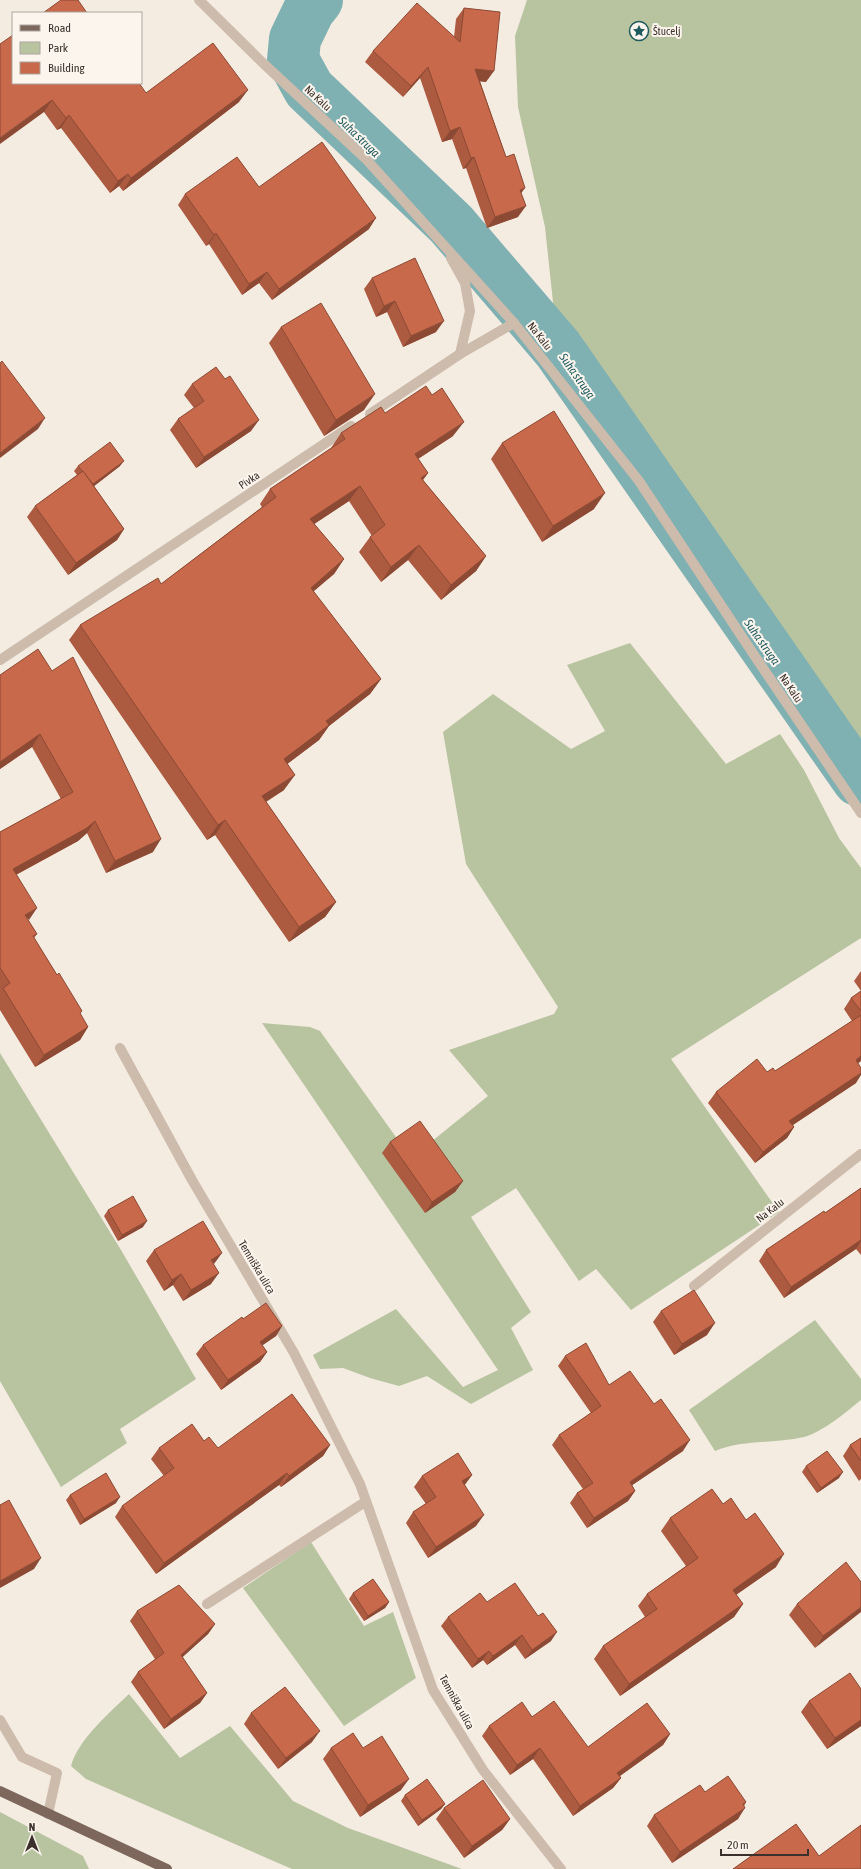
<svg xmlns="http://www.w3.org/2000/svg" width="861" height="1869" font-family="'Asap Condensed',sans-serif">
  <rect width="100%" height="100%" fill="#f4ebe1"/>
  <g fill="#b8c4a0">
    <path d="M527 0H861V783L652 466 558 349 545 227 518 107 515 36Z"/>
    <path d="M630 643 726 764 780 734 804 770 839 838 861 868V938L671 1059 779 1212 631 1310 596 1269 579 1281 516 1188 471 1217 531 1312 511 1328 533 1370 471 1404 427 1376 399 1386 370 1378 343 1368 320 1369 313 1355 396 1309 463 1387 498 1370 262 1023 310 1027 320 1031 411 1158 488 1096 449 1050 554 1014 558 1007 466 864 443 732 493 694 571 749 605 731 567 665Z"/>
    <path d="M0 1053 121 1250 196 1379 120 1429 127 1443 61 1487 0 1381Z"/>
    <path d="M815 1320 861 1379V1400C846 1412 823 1432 804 1437 775 1444 743 1439 715 1451L689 1410Z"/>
    <path d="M311 1542 364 1626 393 1612 416 1678 344 1726 243 1588Z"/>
    <path d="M129 1694 180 1758 230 1726 293 1801 348 1828 462 1869H292L86 1779 71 1766C78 1740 109 1713 129 1694Z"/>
    <path d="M0 1812 83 1856 89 1869H0Z"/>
  </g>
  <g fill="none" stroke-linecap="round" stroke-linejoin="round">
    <path stroke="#7fb0b2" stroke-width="52" d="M317 0 309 10 295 39 293 60 309 89 451 224 558 349 858 780"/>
    <g stroke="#cdbbac" stroke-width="10">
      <path d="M199 0 264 64 366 159 514 323 639 481 752 652 861 813"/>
      <path d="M451 258 465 283 470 311 460 354"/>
      <path d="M370 414 460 354 514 323"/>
      <path d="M0 660 351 426"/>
      <path d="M120 1048 192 1180 294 1353 360 1484 433 1690 483 1770 561 1869"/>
      <path d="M694 1286 861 1154"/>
      <path d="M207 1604 365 1502"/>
      <path d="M0 1720 22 1757 57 1773 48 1814"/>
    </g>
    <path stroke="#7d675c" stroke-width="10" d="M0 1791 167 1869"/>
  </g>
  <g fill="#ac5a40">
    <path d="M464 8 486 82 480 81 506 157 521 193 518 217 487 228 466 168 463 169 452 139 442 142 420 78 403 97 365 62 373 51 454 37 456 19Z"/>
    <path d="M0 44 146 93 239 102 123 191 119 186 110 193 61 128 57 130 44 112Z"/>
    <path d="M259 187 369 229 272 300 259 283 242 295 209 244 206 246 178 205 185 194Z"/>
    <path d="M372 278 436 332 403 347 387 312 376 317 364 289Z"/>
    <path d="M281 327 364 410 324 436 269 343Z"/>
    <path d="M192 384 251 431 196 468 170 430 178 419 194 408 184 395Z"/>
    <path d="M385 413 453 436 418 459 428 473 423 480 486 556 476 571 441 600 408 560 381 582 359 552 370 537 372 536 349 501 314 524 344 559 334 574 313 591 381 679 370 694 329 726 319 740 287 764 284 790 266 802 336 902 325 917 289 942 215 835 207 840 69 640 80 625 161 584 262 507 260 504 270 489 331 448 341 433Z"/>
    <path d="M502 443 594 509 542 542 491 459Z"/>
    <path d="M78 466H120L94 486 124 529 117 540 68 575 27 517 35 506 77 475 74 471Z"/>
    <path d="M0 675 153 852 106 873 87 833 78 841 16 875 28 920 37 934 34 938 57 975 82 1011 80 1014 88 1027 80 1040 35 1067 0 1010V832L61 799 32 747 0 769Z"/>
    <path d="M861 971V1061L858 1063 856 1083 793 1125 794 1127 787 1138 755 1163 708 1103 716 1092 767 1072 775 1071 852 1021 844 1009 851 998 861 991 854 981Z"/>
    <path d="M390 1142 463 1181 455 1192 425 1213 382 1153Z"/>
    <path d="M861 1188V1255L856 1249 784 1298 759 1261 766 1250 825 1213Z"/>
    <path d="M108 1210 143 1227 118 1241 104 1216Z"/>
    <path d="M154 1250 214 1264 211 1284 183 1301 173 1285 164 1291 146 1261Z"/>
    <path d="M661 1311 707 1335 674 1355 653 1322Z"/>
    <path d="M243 1319 282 1326 276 1336 262 1345 267 1352 260 1362 221 1390 196 1354 203 1345Z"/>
    <path d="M565 1356 609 1385 683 1451 632 1485 635 1491 628 1501 587 1528 570 1503 577 1493 583 1489 552 1445 559 1435 591 1413 558 1366Z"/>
    <path d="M861 1438V1479L859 1481 843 1456 850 1445Z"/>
    <path d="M204 1441 218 1448 330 1445 323 1456 281 1487 279 1485 156 1574 115 1517 122 1506 164 1476 151 1459 159 1448Z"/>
    <path d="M806 1466 839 1478 817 1493 802 1472Z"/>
    <path d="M472 1475 464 1485 476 1526 428 1558 406 1523 413 1512 426 1504 414 1487 422 1476Z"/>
    <path d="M70 1495 116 1503 80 1525 66 1500Z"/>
    <path d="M723 1504 776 1567 736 1595 743 1604 734 1617 620 1696 594 1659 603 1646 645 1617 638 1606 647 1594 686 1566 661 1531 670 1518Z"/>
    <path d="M861 1582 815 1648 789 1615 797 1604Z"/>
    <path d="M353 1593 389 1602 385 1608 364 1621 349 1599Z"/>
    <path d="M487 1602 551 1641 525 1659 515 1645 487 1665 483 1660 472 1668 441 1626 448 1617Z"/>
    <path d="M137 1611 215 1624 208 1634 182 1657 207 1693 200 1703 164 1729 131 1682 138 1672 155 1659 130 1621Z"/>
    <path d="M861 1689V1726L827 1749 801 1712 809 1701Z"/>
    <path d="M251 1713 312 1742 278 1769 244 1724Z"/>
    <path d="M532 1717 588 1747 670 1734 663 1745 620 1776 621 1778 613 1788 573 1816 533 1759 510 1775 482 1736 489 1726Z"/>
    <path d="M331 1748H363L401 1790 360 1817 323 1759Z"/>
    <path d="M705 1792 746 1802 744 1806 738 1819 672 1863 647 1826 654 1815Z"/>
    <path d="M405 1795 445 1804 441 1809 418 1826 401 1801Z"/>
    <path d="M444 1808 510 1819 502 1830 464 1858 436 1819Z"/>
  </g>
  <g fill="#8c4a34">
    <path d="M428 67 420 78 403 97 411 86Z"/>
    <path d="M475 69 494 71 486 82 468 80Z"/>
    <path d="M248 90 239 102 123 191 131 178Z"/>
    <path d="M52 100 44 112 0 144V138Z"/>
    <path d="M69 115 61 128 57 130 66 118Z"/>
    <path d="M460 127 452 139 442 142 450 131Z"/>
    <path d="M474 157 466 168 463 169 471 158Z"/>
    <path d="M128 174 119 186 110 193 118 181Z"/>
    <path d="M525 188 517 199 520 190Z"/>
    <path d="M526 206 518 217 487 228 495 217Z"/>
    <path d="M376 218 369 229 272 300 279 289Z"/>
    <path d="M216 233 209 244 206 246 214 235Z"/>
    <path d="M267 272 259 283 242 295 249 284Z"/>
    <path d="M395 301 387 312 376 317 384 306Z"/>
    <path d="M444 321 436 332 403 347 411 336Z"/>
    <path d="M375 394 364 410 324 436 336 420Z"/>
    <path d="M45 418 38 429 0 458V453Z"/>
    <path d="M259 420 251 431 196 468 204 457Z"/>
    <path d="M464 422 453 436 404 468 415 454Z"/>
    <path d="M124 461 120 466 89 490 93 484Z"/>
    <path d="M428 473 417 488 421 478Z"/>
    <path d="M360 486 349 501 299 534 310 519Z"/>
    <path d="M605 493 594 509 542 542 553 526Z"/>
    <path d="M124 529 117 540 68 575 76 563Z"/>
    <path d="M419 545 408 560 381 582 391 567Z"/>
    <path d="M486 556 476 571 441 600 451 585Z"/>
    <path d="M344 559 334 574 300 603 311 588Z"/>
    <path d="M381 679 370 694 329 726 319 740 274 774 284 759 326 721Z"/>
    <path d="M40 734 32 747 0 769V762Z"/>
    <path d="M295 775 284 790 251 811 262 796Z"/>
    <path d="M225 820 215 835 207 840 218 825Z"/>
    <path d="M95 821 87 833 78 841 4 881 13 869Z"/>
    <path d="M161 839 153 852 106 873 115 861Z"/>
    <path d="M336 902 325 917 289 942 299 927Z"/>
    <path d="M37 908 29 920 25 915Z"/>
    <path d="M88 1027 80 1040 35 1067 44 1055Z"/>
    <path d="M861 1056V1061L848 1071 856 1060Z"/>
    <path d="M861 1073V1075L856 1083 782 1132 789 1121Z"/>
    <path d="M794 1127 787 1138 755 1163 763 1152Z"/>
    <path d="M463 1181 455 1192 425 1213 432 1202Z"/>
    <path d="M147 1221 143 1227 118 1241 122 1235Z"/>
    <path d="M861 1240V1241L856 1249 784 1298 791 1287Z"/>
    <path d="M222 1253 214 1264 211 1260Z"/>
    <path d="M219 1273 211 1284 183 1301 191 1290Z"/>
    <path d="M181 1274 173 1285 164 1291 172 1280Z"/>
    <path d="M715 1323 707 1335 674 1355 682 1344Z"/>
    <path d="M282 1326 276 1336 253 1352 260 1342Z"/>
    <path d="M267 1352 260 1362 221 1390 228 1380Z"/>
    <path d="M690 1440 683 1451 622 1492 630 1482Z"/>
    <path d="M330 1445 323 1456 281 1487 289 1476Z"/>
    <path d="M843 1472 839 1478 817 1493 821 1488Z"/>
    <path d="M287 1473 279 1485 156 1574 164 1563Z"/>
    <path d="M472 1475 464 1486 462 1481Z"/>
    <path d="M635 1491 628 1501 587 1528 594 1518Z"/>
    <path d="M120 1497 116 1503 80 1525 84 1519Z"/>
    <path d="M484 1515 476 1526 428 1558 436 1547Z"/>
    <path d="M784 1554 776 1567 724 1603 733 1590Z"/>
    <path d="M41 1558 34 1569 0 1588V1581Z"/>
    <path d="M389 1602 385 1608 364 1621 368 1616Z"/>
    <path d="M743 1604 734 1617 620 1696 629 1684Z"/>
    <path d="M861 1607V1612L815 1648 823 1636Z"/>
    <path d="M215 1624 208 1634 174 1665 181 1655Z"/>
    <path d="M557 1632 551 1641 525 1659 532 1650Z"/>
    <path d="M522 1635 515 1645 487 1665 493 1656Z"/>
    <path d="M489 1651 483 1660 472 1668 478 1659Z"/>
    <path d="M207 1693 200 1703 164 1729 171 1719Z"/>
    <path d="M861 1720V1726L827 1749 835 1738Z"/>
    <path d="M320 1731 312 1742 278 1769 286 1758Z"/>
    <path d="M670 1734 663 1745 610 1783 617 1773Z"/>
    <path d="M540 1748 533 1759 510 1775 517 1765Z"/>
    <path d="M621 1778 613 1788 573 1816 580 1806Z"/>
    <path d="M409 1779 401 1790 360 1817 368 1805Z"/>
    <path d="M746 1802 739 1812 745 1808 738 1819 672 1863 680 1852Z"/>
    <path d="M445 1804 441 1809 418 1826 422 1820Z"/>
    <path d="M510 1819 502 1830 464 1858 472 1846Z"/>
  </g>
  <g fill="#c8694b" stroke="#8c4a34">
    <path d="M61 0H78L87 13H43Z"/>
    <path d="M417 3 460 42 464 8 500 12 494 71 475 69 506 157 514 154 525 188 520 190 526 206 495 217 474 157 471 158 460 127 450 131 428 67 411 86 373 51Z"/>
    <path d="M13 35V83H139L146 93 213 43 248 90 131 178 128 174 118 181 69 115 66 118 52 100 0 138V44Z"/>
    <path d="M322 142 376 218 279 289 267 272 249 284 216 233 214 235 185 194 237 157 259 187Z"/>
    <path d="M415 258 444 321 411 336 395 301 384 306 372 278Z"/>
    <path d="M321 303 375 394 336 420 281 327Z"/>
    <path d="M2 361 45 418 0 453V363Z"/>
    <path d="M216 367 225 379 230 376 259 420 204 457 178 419 204 401 192 384Z"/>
    <path d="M426 386 432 395 442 388 464 422 415 454 428 473 421 478 486 556 451 585 419 545 391 567 370 537 385 525 360 486 310 519 344 559 311 588 381 679 326 721 329 725 284 759 295 775 262 796 336 902 299 927 225 820 218 825 80 625 158 578 161 584 276 497 270 489 345 439 341 433 381 407 385 413Z"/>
    <path d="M554 411 605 493 553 526 502 443Z"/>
    <path d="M110 442 124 461 93 484 78 466Z"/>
    <path d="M83 471 124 529 76 563 35 506Z"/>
    <path d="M38 649 52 671 73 657 161 839 115 861 95 821 87 828 13 869 37 908 25 915 37 934 33 936 57 975 59 973 82 1011 80 1013 88 1027 44 1055 3 988 10 983 0 968V832L73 792 40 734 0 762V675Z"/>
    <path d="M861 991V1011L851 998Z"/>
    <path d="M861 1015V1056L856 1060 861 1068V1073L789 1121 794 1127 763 1152 716 1092 757 1059 767 1072 773 1068 775 1071Z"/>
    <path d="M420 1121 463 1181 432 1202 390 1142Z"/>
    <path d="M861 1188V1240L791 1287 766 1250 824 1211 825 1213Z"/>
    <path d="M133 1196 147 1221 122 1235 108 1210Z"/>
    <path d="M203 1221 222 1253 211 1260 219 1273 191 1290 181 1274 172 1280 154 1250Z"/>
    <path d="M694 1290 715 1323 682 1344 661 1311Z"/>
    <path d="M266 1303 282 1326 260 1342 267 1352 228 1380 203 1345 242 1317 243 1319Z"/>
    <path d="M586 1343 609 1385 630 1371 654 1404 661 1399 690 1440 630 1482 635 1491 594 1518 577 1493 593 1483 559 1435 601 1406 565 1356Z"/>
    <path d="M292 1394 330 1445 289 1476 287 1473 164 1563 122 1506 174 1468 159 1448 192 1424 204 1441 209 1437 218 1448Z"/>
    <path d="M861 1438V1461L850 1445Z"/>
    <path d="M827 1451 843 1472 821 1488 806 1466Z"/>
    <path d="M458 1453 472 1475 462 1481 484 1515 436 1547 413 1512 436 1497 422 1476Z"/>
    <path d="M106 1473 120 1497 84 1519 70 1495Z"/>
    <path d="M712 1489 723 1504 731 1498 746 1520 755 1513 784 1554 733 1590 743 1604 629 1684 603 1646 657 1609 647 1594 698 1558 670 1518Z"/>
    <path d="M9 1500 41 1558 0 1581V1505Z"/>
    <path d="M846 1562 861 1582V1607L823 1636 797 1604Z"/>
    <path d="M373 1579 389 1602 368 1616 353 1593Z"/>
    <path d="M515 1583 538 1616 543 1613 557 1632 532 1650 522 1635 493 1656 489 1651 478 1659 448 1617 480 1593 487 1602Z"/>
    <path d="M179 1585 215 1624 181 1655 207 1693 171 1719 138 1672 164 1653 137 1611Z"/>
    <path d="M850 1673 861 1689V1720L835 1738 809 1701Z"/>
    <path d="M285 1687 320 1731 286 1758 251 1713Z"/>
    <path d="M554 1701 588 1747 647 1703 670 1734 617 1773 621 1778 580 1806 540 1748 517 1765 489 1726 522 1702 532 1717Z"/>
    <path d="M353 1733 363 1748 382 1736 409 1779 368 1805 331 1748Z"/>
    <path d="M728 1776 746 1802 743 1804 745 1808 680 1852 654 1815 700 1785 705 1792Z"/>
    <path d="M427 1779 445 1804 422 1820 405 1795Z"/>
    <path d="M483 1780 510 1819 472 1846 444 1808Z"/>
    <path d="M796 1824 819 1856 861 1825V1869H733Z"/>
  </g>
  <defs>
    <g id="sight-ring" transform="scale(1)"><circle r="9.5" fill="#fbf5ee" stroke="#1f5a5e" stroke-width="1.5"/><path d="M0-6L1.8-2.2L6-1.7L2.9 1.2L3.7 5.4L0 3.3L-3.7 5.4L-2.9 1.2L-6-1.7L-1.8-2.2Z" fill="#1f5a5e"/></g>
  </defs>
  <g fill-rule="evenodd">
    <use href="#sight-ring" x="639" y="31"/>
  </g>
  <g text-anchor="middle" stroke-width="4" stroke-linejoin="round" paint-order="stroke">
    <g font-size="11" fill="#3b302b" stroke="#fbf5ee" text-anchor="start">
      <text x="653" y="35">Štucelj</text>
    </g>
    <g font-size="11" fill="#3b302b" stroke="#fbf5ee">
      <text transform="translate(318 98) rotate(43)" y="4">Na Kalu</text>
      <text transform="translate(540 336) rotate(52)" y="4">Na Kalu</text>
      <text transform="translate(249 480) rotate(-34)" y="4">Pivka</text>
      <text transform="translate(791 688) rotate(56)" y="4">Na Kalu</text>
      <text transform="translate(770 1210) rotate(-38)" y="4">Na Kalu</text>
      <text transform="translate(257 1267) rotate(59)" y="4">Temniška ulica</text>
      <text transform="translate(457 1702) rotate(61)" y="4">Temniška ulica</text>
    </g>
    <g font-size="12" font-style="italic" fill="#1f5a5e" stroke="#fbf5ee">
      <text transform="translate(359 137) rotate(44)" y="4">Suha struga</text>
      <text transform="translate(577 376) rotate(55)" y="4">Suha struga</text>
      <text transform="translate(762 642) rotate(55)" y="4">Suha struga</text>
    </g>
  </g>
  <rect x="12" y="12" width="130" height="72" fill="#fbf5ee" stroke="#aea6a0"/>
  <rect x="20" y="25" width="20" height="6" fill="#7d675c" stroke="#aea6a0"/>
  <text x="48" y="32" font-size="12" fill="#3b302b">Road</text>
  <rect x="20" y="42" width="20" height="12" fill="#b8c4a0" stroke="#aea6a0"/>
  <text x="48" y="52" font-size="12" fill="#3b302b">Park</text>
  <rect x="20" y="62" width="20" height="12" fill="#c8694b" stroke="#aea6a0"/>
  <text x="48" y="72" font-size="12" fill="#3b302b">Building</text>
  <g transform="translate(32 1837)" stroke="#fbf5ee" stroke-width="3" paint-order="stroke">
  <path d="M0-3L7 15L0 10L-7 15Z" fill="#3b302b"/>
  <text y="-6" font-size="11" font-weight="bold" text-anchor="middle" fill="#3b302b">N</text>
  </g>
  <path d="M721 1849v6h87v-6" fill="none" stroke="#3b302b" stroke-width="2"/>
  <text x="727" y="1849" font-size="12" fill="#3b302b" stroke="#fbf5ee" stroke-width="3" paint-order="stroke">20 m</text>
</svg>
